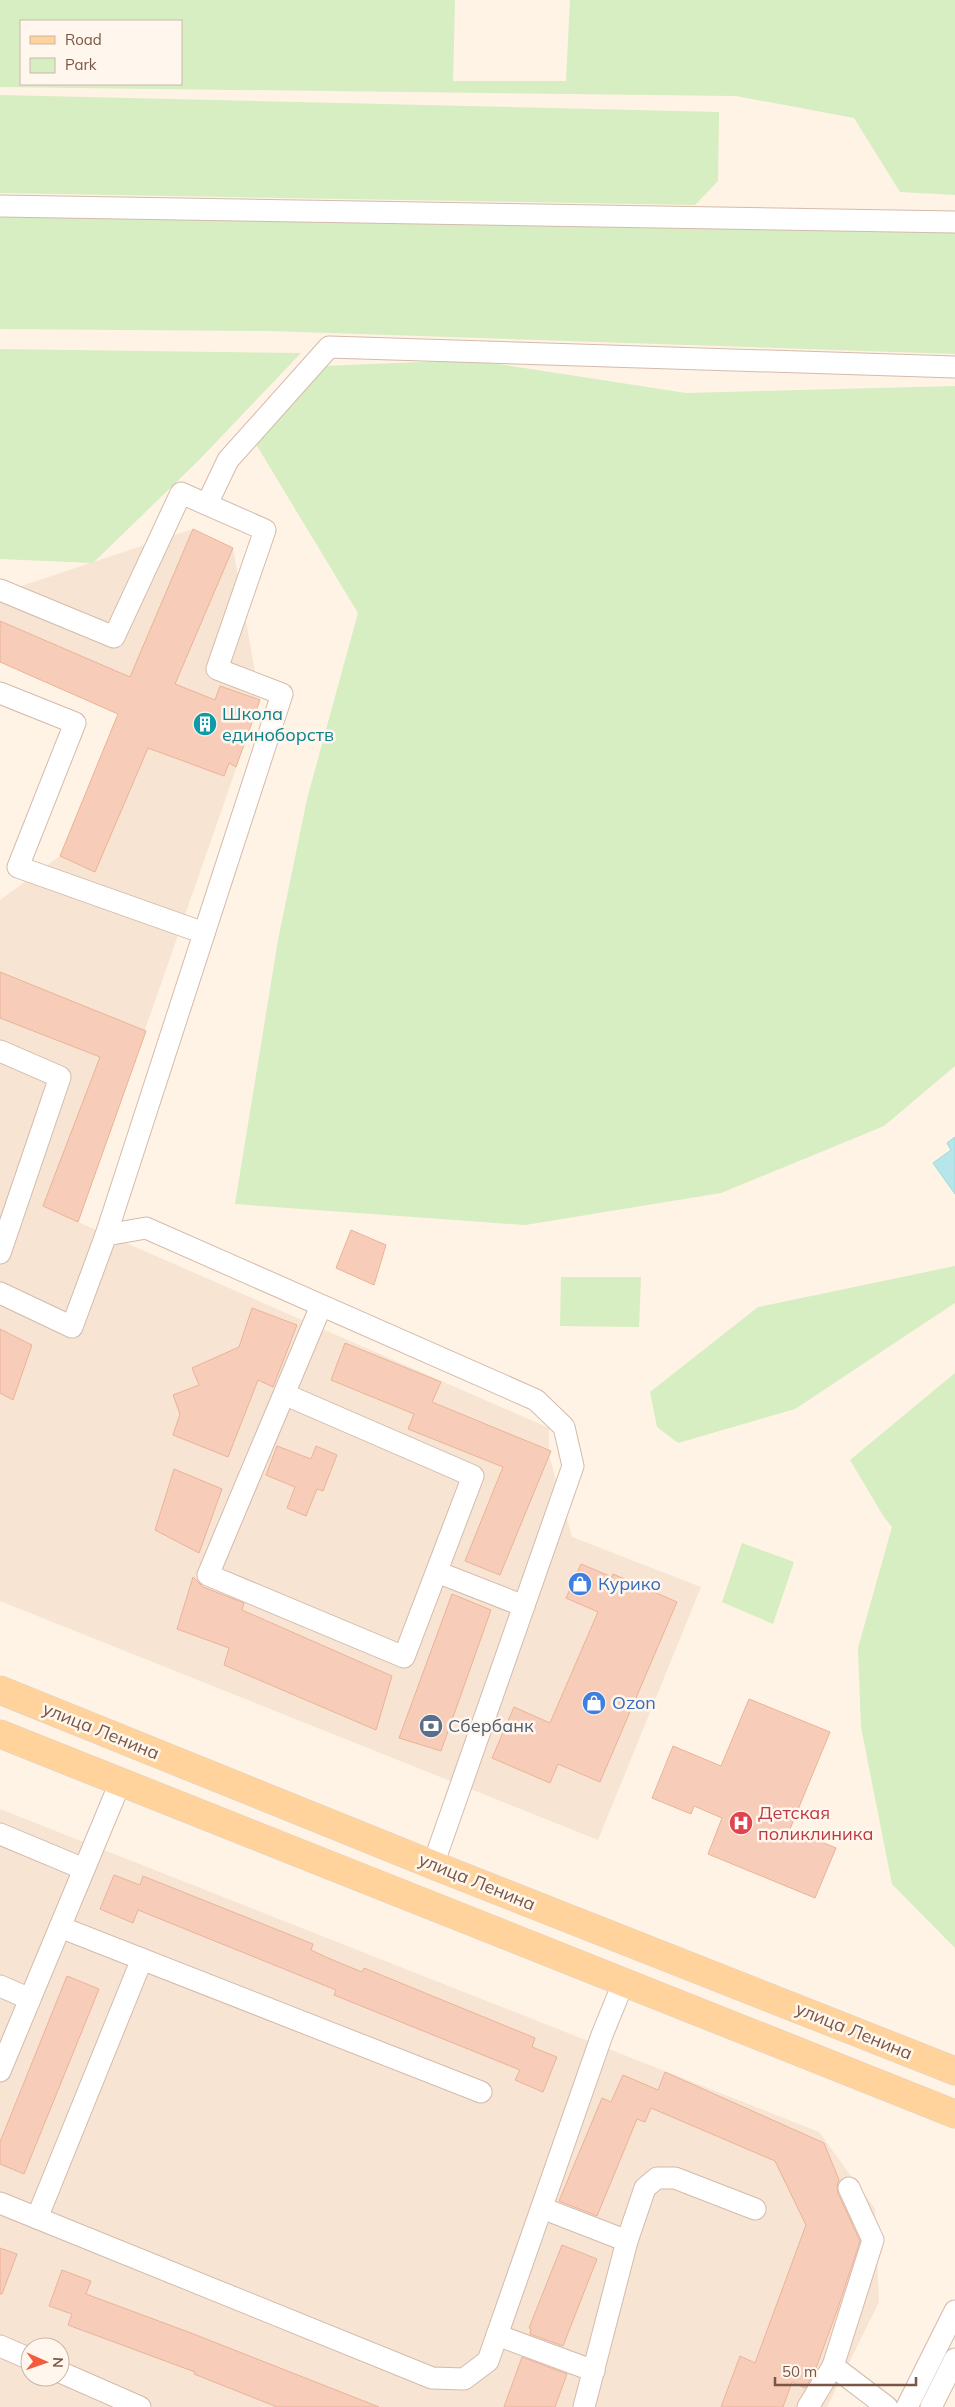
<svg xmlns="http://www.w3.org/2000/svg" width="955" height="2407" font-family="Mulish,sans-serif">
  <rect width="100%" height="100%" fill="#fef3e4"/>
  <g fill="#f7e4d2" fill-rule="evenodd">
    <path d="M193 529 233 548 260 700 78 1222 549 1428V1455L572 1537 701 1587 598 1840 0 1601V900L60 856 118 714 0 662V593Z"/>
    <path d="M0 1809 819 2132 875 2209 879 2302 827 2407H0ZM30 2347H60V2377H30Z"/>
  </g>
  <g fill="#d6eec1" fill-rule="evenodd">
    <path d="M0 0H455L453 81H566L570 0H955V195L900 192 854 118 736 96 0 87ZM21 21H181V84H21Z"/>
    <path d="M0 95 719 112 718 181 695 205 0 193Z"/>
    <path d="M0 214 955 232V354L270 331 0 329Z"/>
    <path d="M0 349 301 353 198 461 93 563 0 559Z"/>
    <path d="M472 360 686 393 955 386V1066L884 1126 721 1193 525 1225 235 1204 278 940 307 799 358 613 254 441 322 366Z"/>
    <path d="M955 1266V1303L795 1409 678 1443 657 1427 650 1392 758 1307Z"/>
    <path d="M561 1277H641L639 1327 560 1326Z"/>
    <path d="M955 1373V1948L892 1884 861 1727 858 1648 892 1527 884 1517 850 1460Z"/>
    <path d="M742 1543 794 1562 773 1624 722 1602Z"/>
  </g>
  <path fill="#b6e6ea" stroke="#9cd8dd" d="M955 1137V1194L933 1163 951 1150 947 1143Z"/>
  <g fill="#f7cdb9" stroke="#ebb298">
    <path d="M193 529 233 548 175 684 215 700 220 686 260 700 236 767 229 763 224 776 148 748 95 872 60 856 118 714 0 662V621L130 677Z"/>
    <path d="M0 972 146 1031 78 1222 43 1206 100 1057 0 1018Z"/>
    <path d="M351 1230 386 1245 374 1285 336 1268Z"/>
    <path d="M252 1308 297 1325 273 1387 258 1380 228 1457 173 1435 180 1414 173 1395 199 1385 192 1368 239 1347Z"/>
    <path d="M0 1329 32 1345 13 1400 0 1393Z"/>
    <path d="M345 1343 441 1382 432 1402 551 1451 500 1575 465 1561 503 1467 408 1429 414 1414 331 1380Z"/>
    <path d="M277 1446 311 1459 316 1446 337 1455 323 1491 317 1489 306 1516 287 1508 295 1487 266 1475Z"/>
    <path d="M174 1469 222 1489 199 1553 155 1530Z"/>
    <path d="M581 1564 612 1577 613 1574 677 1602 600 1782 558 1764 550 1783 492 1758 514 1707 550 1723 598 1612 566 1598Z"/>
    <path d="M193 1577 203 1587 244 1603 242 1610 392 1676 376 1730 224 1665 229 1648 177 1629Z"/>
    <path d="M452 1594 491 1610 441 1751 399 1738Z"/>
    <path d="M749 1699 830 1732 790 1829 836 1848 815 1898 708 1854 722 1818 694 1806 691 1814 652 1798 673 1746 721 1766Z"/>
    <path d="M114 1875 140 1885 143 1876 313 1944 311 1950 328 1958 362 1972 364 1968 535 2038 532 2047 557 2057 543 2092 515 2080 520 2070 334 1995 336 1990 138 1910 133 1923 100 1909Z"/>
    <path d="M67 1976 99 1989 24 2174 0 2164V2142Z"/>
    <path d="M665 2072 824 2143 839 2180 837 2186 838 2193 860 2241 837 2311 813 2376 805 2388 792 2382 783 2407H721L740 2356 755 2363 806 2225 775 2161 651 2108 645 2122 637 2119 597 2216 559 2201 602 2098 611 2102 623 2075 658 2090Z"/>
    <path d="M562 2245 597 2259 563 2346 530 2334 531 2329 529 2328Z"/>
    <path d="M0 2248 17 2254 2 2294H0Z"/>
    <path d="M62 2270 91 2281 86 2294 191 2333 379 2407H277L194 2374 195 2372 68 2325 72 2314 49 2306Z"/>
    <path d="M522 2357 567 2374 555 2407H504Z"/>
  </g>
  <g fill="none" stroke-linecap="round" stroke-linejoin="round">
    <g stroke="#d4bbac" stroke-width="23">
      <g id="minor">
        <path d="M0 206 955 222"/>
        <path d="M207 504 228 460 329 347 955 367"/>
        <path d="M0 590 114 637 181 493 265 530 217 669 282 694 106 1235"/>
        <path d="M0 693 75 723 18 867 204 933"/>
        <path d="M0 1051 60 1077 0 1253"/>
        <path d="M0 1293 72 1327 106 1235 146 1228 536 1400 564 1427 573 1466 433 1865"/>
        <path d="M284 1394 473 1476 404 1657 208 1575 321 1306"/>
        <path d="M437 1572 524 1606"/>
        <path d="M0 1834 84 1869"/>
        <path d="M60 1927 481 2092"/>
        <path d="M0 1986 30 1999"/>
        <path d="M0 2071 120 1783"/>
        <path d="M0 2203 432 2378 464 2379 488 2361 602 2035 624 1981"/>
        <path d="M542 2208 627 2241"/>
        <path d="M37 2218 142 1959"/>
        <path d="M497 2335 594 2371"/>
        <path d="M0 2346 30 2359"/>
        <path d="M833 2366 873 2240 849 2188"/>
        <path d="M60 2372 140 2407"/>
        <path d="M584 2407 627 2241 645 2188 657 2178H675L755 2209"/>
        <path d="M808 2407 833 2366 887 2407"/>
        <path d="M907 2407 955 2311"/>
        <path d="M931 2407 955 2359"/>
      </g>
    </g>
    <g stroke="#dcd3cf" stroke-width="29">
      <g id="major">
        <path d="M0 1690 433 1865 955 2071"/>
        <path d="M0 1734 955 2114"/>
      </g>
    </g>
    <use href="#minor" stroke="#fff" stroke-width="21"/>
    <use href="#major" stroke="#ffd39b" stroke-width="28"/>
  </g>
  <defs>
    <g id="building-disc" transform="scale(1.25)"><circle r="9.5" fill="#0f9aa8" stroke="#fff7ed"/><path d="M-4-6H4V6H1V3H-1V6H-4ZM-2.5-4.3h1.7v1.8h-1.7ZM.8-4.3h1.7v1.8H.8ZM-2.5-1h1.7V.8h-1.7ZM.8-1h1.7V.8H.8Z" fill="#fff"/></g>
    <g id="shop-disc" transform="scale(1.25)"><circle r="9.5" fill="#3f7fe0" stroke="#fff7ed"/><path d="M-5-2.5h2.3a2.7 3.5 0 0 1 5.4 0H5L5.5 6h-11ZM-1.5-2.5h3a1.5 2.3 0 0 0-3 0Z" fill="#fff"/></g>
    <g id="bank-disc" transform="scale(1.25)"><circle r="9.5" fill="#5c6f8a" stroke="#fff7ed"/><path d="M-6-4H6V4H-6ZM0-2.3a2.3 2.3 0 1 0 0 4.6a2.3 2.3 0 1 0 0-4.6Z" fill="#fff"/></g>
    <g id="hospital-disc" transform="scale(1.25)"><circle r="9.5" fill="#e0444e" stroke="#fff7ed"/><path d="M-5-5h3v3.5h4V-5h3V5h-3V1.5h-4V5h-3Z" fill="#fff"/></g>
  </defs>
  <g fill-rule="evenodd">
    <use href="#building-disc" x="205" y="724"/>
    <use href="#shop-disc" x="580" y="1584"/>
    <use href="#shop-disc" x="594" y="1703"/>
    <use href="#bank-disc" x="431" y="1726"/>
    <use href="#hospital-disc" x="741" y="1823"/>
  </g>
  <g text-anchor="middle" stroke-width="5" stroke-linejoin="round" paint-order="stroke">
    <g font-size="18" fill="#0d838f" stroke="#fff7ed" text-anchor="start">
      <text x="222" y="720">Школа<tspan x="222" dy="21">единоборств</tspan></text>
    </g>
    <g font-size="18" fill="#366cbe" stroke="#fff7ed" text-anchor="start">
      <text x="598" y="1590">Курико</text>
      <text x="612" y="1709">Ozon</text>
    </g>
    <g font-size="18" fill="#4e5e75" stroke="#fff7ed" text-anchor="start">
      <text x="448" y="1732">Сбербанк</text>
    </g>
    <g font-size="18" fill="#7a5647" stroke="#fff7ed">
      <text transform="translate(101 1731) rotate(22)" y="6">улица Ленина</text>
      <text transform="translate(477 1882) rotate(22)" y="6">улица Ленина</text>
      <text transform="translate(854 2031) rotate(22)" y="6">улица Ленина</text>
    </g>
    <g font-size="18" fill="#be3a42" stroke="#fff7ed" text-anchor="start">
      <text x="758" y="1819">Детская<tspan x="758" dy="21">поликлиника</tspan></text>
    </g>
  </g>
  <rect x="20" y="20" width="162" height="65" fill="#fff7ed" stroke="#cab7ab"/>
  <rect x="30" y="36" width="25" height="8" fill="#ffd39b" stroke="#cab7ab"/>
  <text x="65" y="45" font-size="15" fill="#7a5647">Road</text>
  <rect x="30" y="58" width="25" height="15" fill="#d6eec1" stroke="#cab7ab"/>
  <text x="65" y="70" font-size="15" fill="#7a5647">Park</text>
  <g transform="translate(45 2362) rotate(92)"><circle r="24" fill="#fff7ed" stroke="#cab7ab"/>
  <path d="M0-4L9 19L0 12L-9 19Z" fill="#f45a3d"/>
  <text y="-8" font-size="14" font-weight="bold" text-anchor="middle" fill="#7a5647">N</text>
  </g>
  <path d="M775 2377v8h141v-8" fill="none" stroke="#7a5647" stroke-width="2.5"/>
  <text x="782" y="2377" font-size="15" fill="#7a5647" stroke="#fff7ed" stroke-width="4" paint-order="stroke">50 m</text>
</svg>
